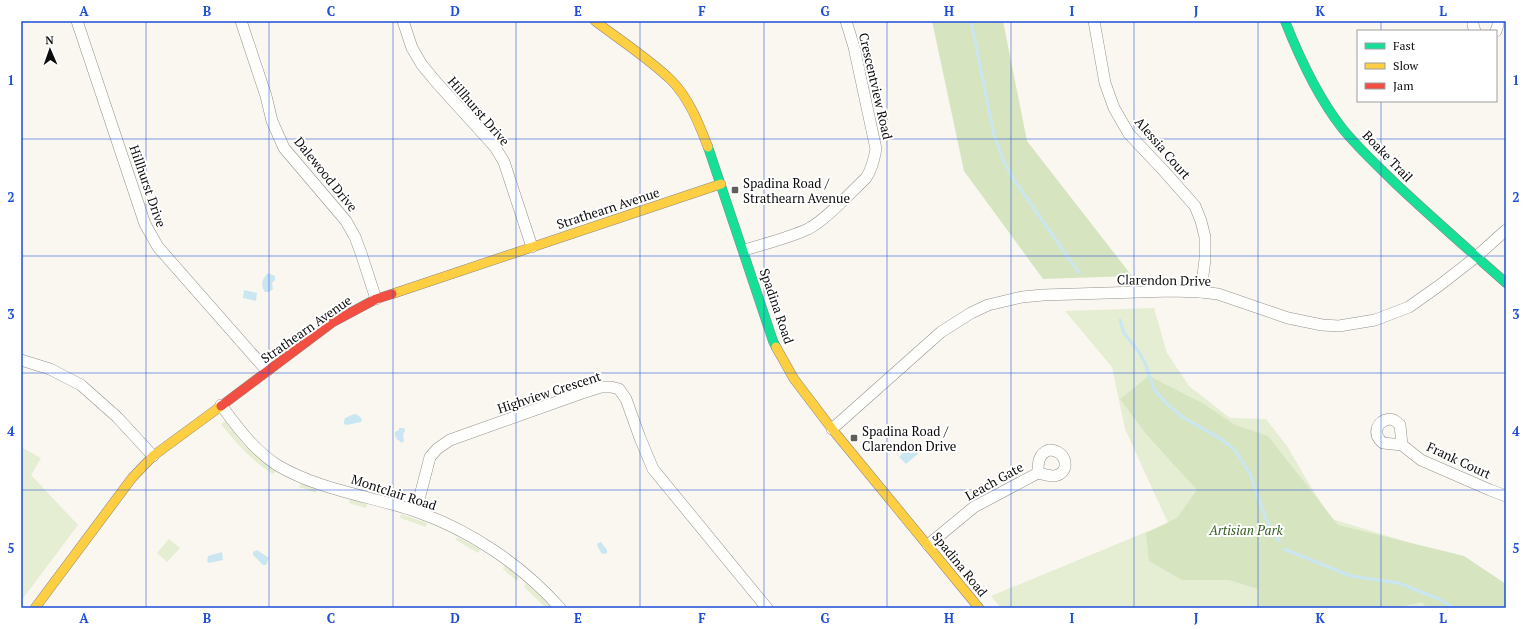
<svg xmlns="http://www.w3.org/2000/svg" width="1527" height="629" font-family="'PT Serif',serif">
  <rect width="100%" height="100%" fill="#faf7f0"/>
  <g fill="#e5edd2">
    <path d="M1154 308 1167 353 1189 386 1230 418 1266 419 1287 446 1311 487 1332 519 1463 559 1506 608H1001L991 596 1168 523 1125 429 1112 367 1065 311Z"/>
    <path d="M225 421 242 443 276 471 273 474C252 461 236 443 221 424Z"/>
    <path d="M21 447 41 458 31 475 78 525 21 601Z"/>
    <path d="M301 483 317 488 316 493 299 487Z"/>
    <path d="M350 498 367 504 366 508 349 503Z"/>
    <path d="M401 514 427 523 426 527 400 518Z"/>
    <path d="M457 537 481 549 478 553 456 540Z"/>
    <path d="M169 539 180 548 167 562 157 553Z"/>
    <path d="M505 566 519 577 517 581 503 569Z"/>
    <path d="M526 583 551 607 550 608H546L524 587Z"/>
  </g>
  <g fill="#d6e4c0">
    <path d="M932 21H1003L1027 141 1132 276 1043 279 964 171Z"/>
    <path d="M1149 376 1204 404 1235 425 1268 436 1338 525 1464 556 1506 584V608H1427L1422 602 1396 608H1258V589L1229 580H1182L1149 561 1146 533 1177 518 1197 490 1147 435 1120 399Z"/>
  </g>
  <g fill="#cae6f1">
    <path d="M268 273 275 276V280L272 283 273 289 269 292H265C260 285 262 279 268 273Z"/>
    <path d="M244 290 257 293 256 301 243 298Z"/>
    <path d="M354 414 358 415 362 419 361 422 347 425 344 424V421L345 418Z"/>
    <path d="M399 428H404L405 431 403 435 404 441 402 443C398 440 394 438 395 432L399 430Z"/>
    <path d="M912 445 919 453 906 464 899 457Z"/>
    <path d="M601 542 607 550V553L604 554 601 553 597 545 598 543Z"/>
    <path d="M257 550 269 558 266 565H263L253 555V552Z"/>
    <path d="M222 552 223 560 209 563 207 561 208 556Z"/>
  </g>
  <g fill="none" stroke-linecap="round" stroke-linejoin="round">
    <g stroke="#cae6f1" stroke-width="3">
      <path d="M971 21 994 135 1003 160 1012 177 1079 273"/>
      <path d="M1120 320 1124 333 1139 352 1145 363 1154 389 1167 404 1184 418 1221 439 1234 449 1250 474 1266 519 1279 541"/>
      <path d="M1284 549 1351 576 1399 583 1441 600 1453 608"/>
    </g>
    <g stroke="#93928f" stroke-width="12">
      <g id="street">
        <path d="M77 21 145 224 158 247 267 371"/>
        <path d="M241 21 266 96 272 121 284 148 346 221 355 237 361 253 376 299"/>
        <path d="M403 21 412 48 422 65 437 83 495 147 504 162 532 247"/>
        <path d="M1094 21 1105 83 1114 108 1129 134 1164 171 1195 206 1201 221 1205 237V259L1201 292"/>
        <path d="M1473 21V25L1475 31"/>
        <path d="M1496 31 1498 25V21"/>
        <path d="M744 250C765 244 788 238 808 229 826 220 851 192 866 178 872 169 874 160 876 149L854 47 846 21"/>
        <path d="M21 360 50 369 81 385 117 417 153 456"/>
        <path d="M221 405C237 427 254 450 277 465 319 490 370 496 415 511 470 530 522 565 560 608"/>
        <path d="M1390 419 1394 420 1400 425 1402 445 1383 443C1372 434 1376 421 1390 419Z"/>
        <path d="M832 429 941 332 971 313 988 305 1022 297 1043 295 1171 291 1201 292 1218 294 1288 318 1322 325 1339 326 1375 320 1409 307 1440 285 1476 257 1506 230"/>
        <path d="M1402 445 1421 460 1490 490 1506 496"/>
        <path d="M1049 450C1068 450 1071 474 1054 476 1049 476 1043 474 1038 473 1038 463 1038 454 1049 450Z"/>
        <path d="M416 511 430 457 437 449 450 440 582 393 601 387H611L619 389 626 399 640 438 653 469 767 608"/>
        <path d="M928 545 974 507 1038 473"/>
      </g>
    </g>
    <g stroke="#8a8885" stroke-width="10">
      <g id="fast">
        <path d="M1285 21C1300 59 1317 96 1342 128 1358 148 1377 165 1395 183 1431 217 1469 250 1506 283"/>
        <path d="M708 147 773 341 776 347"/>
      </g>
    </g>
    <g stroke="#8a8885" stroke-width="10">
      <g id="slow">
        <path d="M595 21C620 40 648 58 671 80 689 98 699 124 708 147"/>
        <path d="M392 294 721 184"/>
        <path d="M776 347 794 379 832 429 979 608"/>
        <path d="M35 608 132 478 153 456 221 406"/>
      </g>
    </g>
    <g stroke="#8a8885" stroke-width="10">
      <path id="jam" d="M221 406 333 322 376 299 392 294"/>
    </g>
    <use href="#street" stroke="#fefefd" stroke-width="11"/>
    <use href="#fast" stroke="#16e098" stroke-width="9"/>
    <use href="#slow" stroke="#ffcf43" stroke-width="9"/>
    <use href="#jam" stroke="#f24e42" stroke-width="9"/>
  </g>
  <path fill="none" stroke="#1d4ed8" stroke-width="1" stroke-opacity="0.55" d="M146 21V608M269 21V608M393 21V608M516 21V608M640 21V608M764 21V608M887 21V608M1011 21V608M1134 21V608M1258 21V608M1381 21V31M1381 101V608M21 139H1506M21 256H1506M21 373H1506M21 490H1506"/>
  <g fill="#5f5e5c" stroke="#fff" stroke-width="1.5">
    <rect x="731" y="186" width="8" height="8" rx="2"/>
    <rect x="850" y="434" width="8" height="8" rx="2"/>
  </g>
  <g text-anchor="middle" stroke-width="4" stroke-linejoin="round" paint-order="stroke">
    <g font-size="13" fill="#0c0c0c" stroke="#fff">
      <text transform="translate(876 86) rotate(77)" y="5">Crescentview Road</text>
      <text transform="translate(479 111) rotate(49)" y="5">Hillhurst Drive</text>
      <text transform="translate(1163 148) rotate(49)" y="5">Alessia Court</text>
      <text transform="translate(1388 156) rotate(46)" y="5">Boake Trail</text>
      <text transform="translate(326 174) rotate(51)" y="5">Dalewood Drive</text>
      <text transform="translate(148 186) rotate(71)" y="5">Hillhurst Drive</text>
      <text transform="translate(608 208) rotate(-18)" y="5">Strathearn Avenue</text>
      <text transform="translate(1164 280) rotate(1)" y="5">Clarendon Drive</text>
      <text transform="translate(777 306) rotate(71)" y="5">Spadina Road</text>
      <text transform="translate(306 329) rotate(-35)" y="5">Strathearn Avenue</text>
      <text transform="translate(549 392) rotate(-18)" y="5">Highview Crescent</text>
      <text transform="translate(1459 460) rotate(25)" y="5">Frank Court</text>
      <text transform="translate(994 481) rotate(-29)" y="5">Leach Gate</text>
      <text transform="translate(394 492) rotate(18)" y="5">Montclair Road</text>
      <text transform="translate(960 564) rotate(51)" y="5">Spadina Road</text>
    </g>
    <g font-size="13" fill="#0c0c0c" stroke="#fff" text-anchor="start">
      <text x="743" y="188">Spadina Road /<tspan x="743" dy="15">Strathearn Avenue</tspan></text>
      <text x="862" y="436">Spadina Road /<tspan x="862" dy="15">Clarendon Drive</tspan></text>
    </g>
    <g font-size="13" font-style="italic" fill="#335e22" stroke="#fff">
      <text x="1246" y="535">Artisian Park</text>
    </g>
  </g>
  <rect width="1527" height="629" fill="none" stroke="#ffffff" stroke-width="44"/>
  <rect x="1357" y="30" width="140" height="72" fill="#ffffff" stroke="#9e9e9e"/>
  <rect x="1365" y="43" width="20" height="6" fill="#16e098" stroke="#9e9e9e"/>
  <text x="1393" y="50" font-size="12" fill="#0c0c0c">Fast</text>
  <rect x="1365" y="63" width="20" height="6" fill="#ffcf43" stroke="#9e9e9e"/>
  <text x="1393" y="70" font-size="12" fill="#0c0c0c">Slow</text>
  <rect x="1365" y="83" width="20" height="6" fill="#f24e42" stroke="#9e9e9e"/>
  <text x="1393" y="90" font-size="12" fill="#0c0c0c">Jam</text>
  <g transform="translate(50 50) rotate(358)" stroke="#ffffff" stroke-width="3" paint-order="stroke">
  <path d="M0-3L7 15L0 10L-7 15Z" fill="#0c0c0c"/>
  <text y="-6" font-size="11" font-weight="bold" text-anchor="middle" fill="#0c0c0c">N</text>
  </g>
  <rect x="22" y="22" width="1483" height="585" fill="none" stroke="#1d4ed8" stroke-width="1.5"/>
  <g font-size="13" text-anchor="middle" font-weight="bold" fill="#1d4ed8">
    <text x="84" y="16">A</text>
    <text x="207" y="16">B</text>
    <text x="331" y="16">C</text>
    <text x="455" y="16">D</text>
    <text x="578" y="16">E</text>
    <text x="702" y="16">F</text>
    <text x="825" y="16">G</text>
    <text x="949" y="16">H</text>
    <text x="1072" y="16">I</text>
    <text x="1196" y="16">J</text>
    <text x="1320" y="16">K</text>
    <text x="1443" y="16">L</text>
    <text x="11" y="85">1</text>
    <text x="1516" y="85">1</text>
    <text x="11" y="202">2</text>
    <text x="1516" y="202">2</text>
    <text x="11" y="319">3</text>
    <text x="1516" y="319">3</text>
    <text x="11" y="436">4</text>
    <text x="1516" y="436">4</text>
    <text x="11" y="553">5</text>
    <text x="1516" y="553">5</text>
    <text x="84" y="623">A</text>
    <text x="207" y="623">B</text>
    <text x="331" y="623">C</text>
    <text x="455" y="623">D</text>
    <text x="578" y="623">E</text>
    <text x="702" y="623">F</text>
    <text x="825" y="623">G</text>
    <text x="949" y="623">H</text>
    <text x="1072" y="623">I</text>
    <text x="1196" y="623">J</text>
    <text x="1320" y="623">K</text>
    <text x="1443" y="623">L</text>
  </g>
</svg>
